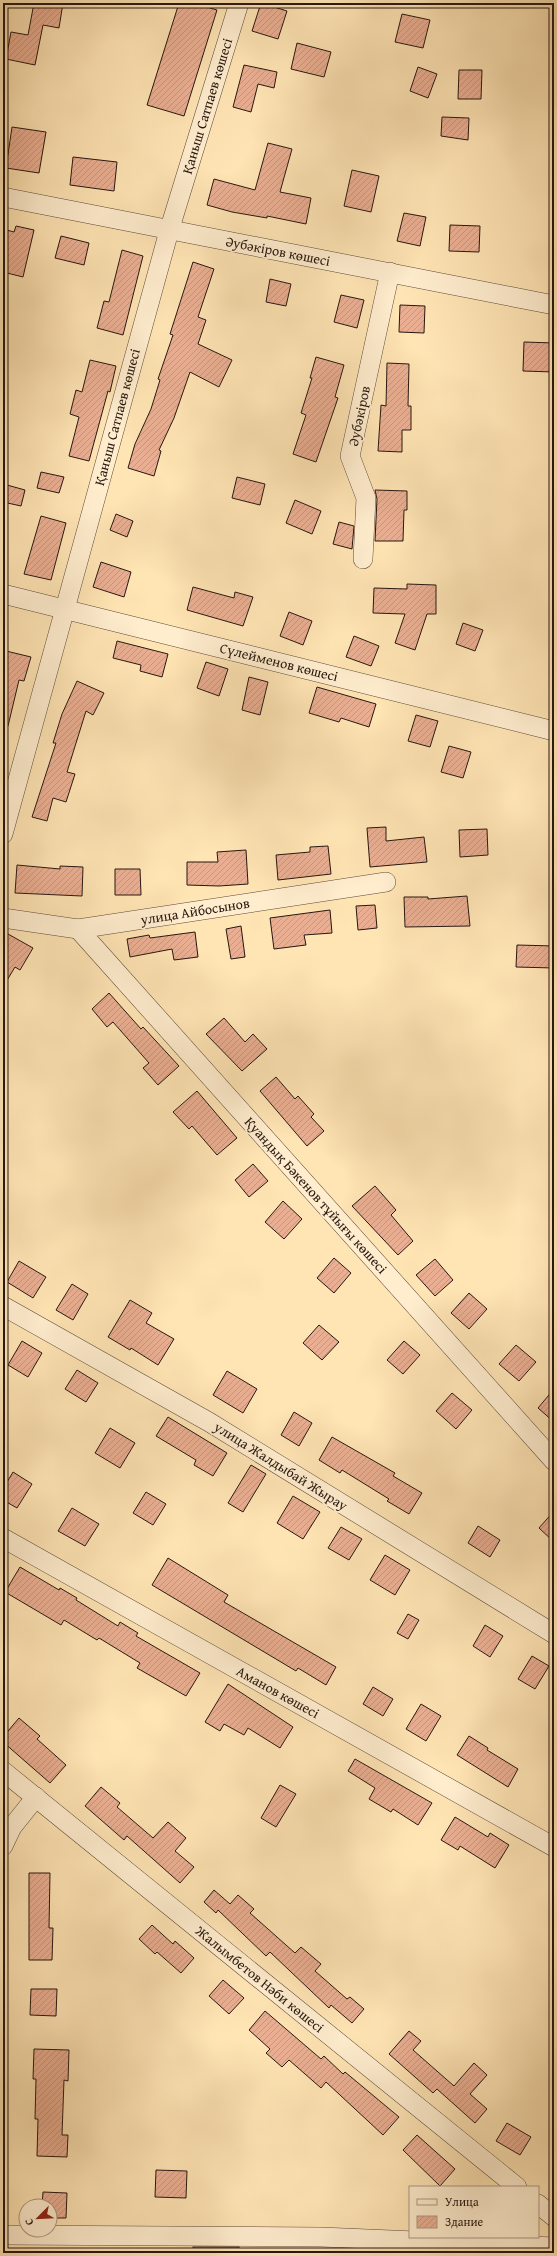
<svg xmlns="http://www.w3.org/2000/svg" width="557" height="2256" font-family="'Gentium Book Plus',serif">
  <defs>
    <pattern id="building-hatch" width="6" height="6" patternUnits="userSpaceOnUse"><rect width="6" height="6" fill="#eaaf93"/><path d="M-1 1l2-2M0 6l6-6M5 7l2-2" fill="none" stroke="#c9967e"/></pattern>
  </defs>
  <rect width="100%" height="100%" fill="#ffe4b4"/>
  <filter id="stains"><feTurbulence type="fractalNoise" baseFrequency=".005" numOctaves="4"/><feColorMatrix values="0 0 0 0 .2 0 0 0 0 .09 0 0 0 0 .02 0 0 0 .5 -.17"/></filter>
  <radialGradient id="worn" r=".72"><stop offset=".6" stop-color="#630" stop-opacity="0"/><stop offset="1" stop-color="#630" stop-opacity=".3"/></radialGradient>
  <g fill="url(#building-hatch)" stroke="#271710">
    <path d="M34 3H63L59 28 43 25 35 65 6 59 11 32 28 35Z"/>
    <path d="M179 3H193L217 10 184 116 147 105Z"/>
    <path d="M261 3 287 11 278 39 252 31Z"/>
    <path d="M402 14 430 20 423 48 395 42Z"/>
    <path d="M297 43 331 52 324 77 291 69Z"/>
    <path d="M244 65 277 72 274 88 258 84 251 112 233 107Z"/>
    <path d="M418 67 437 74 428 98 410 91Z"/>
    <path d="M459 70H482L481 99H458Z"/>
    <path d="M442 117 469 118 468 140 441 136Z"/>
    <path d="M12 127 46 132 39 173 6 168Z"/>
    <path d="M268 143 292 149 280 192 311 198 306 224 267 216V218L232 212 207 205 214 179 255 190Z"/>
    <path d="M73 157 117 162 114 191 70 185Z"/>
    <path d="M352 170 379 176 371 212 344 206Z"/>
    <path d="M404 213 426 217 420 246 397 241Z"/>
    <path d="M450 225 480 226 479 252 449 251Z"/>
    <path d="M16 226 34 230 23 277 3 272V229L14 232Z"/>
    <path d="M61 236 89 243 84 265 55 258Z"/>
    <path d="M122 250 143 256 123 335 97 328 104 301 109 302Z"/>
    <path d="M193 262 214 269 198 317 206 320 198 344 232 360 219 387 190 372 174 418 159 450 161 451 154 476 128 468 135 444 151 409 160 380 158 379 173 335 170 334Z"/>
    <path d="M270 279 291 284 286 306 266 302Z"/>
    <path d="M341 295 364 300 357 328 334 322Z"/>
    <path d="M400 305 425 306 424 333 399 332Z"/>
    <path d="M524 342 554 343V372L523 371Z"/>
    <path d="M316 357 344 365 335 397 338 398 316 462 293 454 306 415 301 413 312 378H310Z"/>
    <path d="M90 360 116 366 110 392 108 391 89 461 69 456 79 417 70 414 76 390 82 392Z"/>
    <path d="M387 363 409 364 408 406H411V430H402V452L378 451 381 405 386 406Z"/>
    <path d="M41 472 64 477 59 493 37 488Z"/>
    <path d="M237 477 265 484 260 505 232 498Z"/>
    <path d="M7 485 25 490 21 506 3 502Z"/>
    <path d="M375 490 407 491V510H404L403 541H375L377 499Z"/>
    <path d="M295 500 321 511 312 534 286 523Z"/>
    <path d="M116 514 133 521 127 537 110 530Z"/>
    <path d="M41 516 66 523 51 580 24 574Z"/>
    <path d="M339 522 354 526 352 549 333 544Z"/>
    <path d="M101 562 131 572 124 597 93 587Z"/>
    <path d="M407 584 436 585V614H427L415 650 395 643 405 614 373 613 374 588 407 589Z"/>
    <path d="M193 587 234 598 235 592 253 597 243 626 187 610Z"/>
    <path d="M289 612 312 621 303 645 280 636Z"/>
    <path d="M463 623 483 630 475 651 456 644Z"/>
    <path d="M354 636 379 646 371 666 346 657Z"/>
    <path d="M117 641 168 654 162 677 140 671 141 665 113 658Z"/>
    <path d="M6 651 31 657 24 681 19 680 8 726H3V661Z"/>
    <path d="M206 662 228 669 219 696 197 688Z"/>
    <path d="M249 677 268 682 260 715 242 710Z"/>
    <path d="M77 681 104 693 93 715 86 711 67 772 75 774 66 802 53 798 47 821 32 817 56 743H53L62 714Z"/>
    <path d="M317 687 376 704 369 727 341 718 339 722 309 713Z"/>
    <path d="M416 715 438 721 430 747 408 741Z"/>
    <path d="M449 746 471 752 463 778 441 772Z"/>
    <path d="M386 827V841L424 837 427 862 370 867 367 828Z"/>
    <path d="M487 829 488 855 460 857 459 830Z"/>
    <path d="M328 846 331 874 278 880 276 855 310 852V847Z"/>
    <path d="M246 850 248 884 219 886 187 885V862H218L217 852Z"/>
    <path d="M17 865 60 869V866L83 867 82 896 15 893Z"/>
    <path d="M115 869H140L141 895H115Z"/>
    <path d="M467 896 470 926 405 927 404 897H428V899Z"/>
    <path d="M375 905 377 928 358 930 356 906Z"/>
    <path d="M330 910 332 933 304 935 306 945 274 949 270 918Z"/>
    <path d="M241 926 245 957 231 959 226 929Z"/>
    <path d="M195 932 198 957 174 960 172 949 130 957 127 939 149 935 150 938Z"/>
    <path d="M8 934 33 948 20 970 15 967 3 987V941Z"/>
    <path d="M517 945 554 946V968L516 967Z"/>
    <path d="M109 993 141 1029 143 1027 179 1066 158 1085 143 1068 149 1063 113 1022 107 1027 92 1009Z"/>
    <path d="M224 1018 245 1042 253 1034 267 1049 242 1071 206 1034Z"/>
    <path d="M276 1077 295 1099 298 1096 314 1114 311 1117 324 1131 307 1146 260 1091Z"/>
    <path d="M197 1091 237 1138 217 1155 192 1126 189 1129 173 1112Z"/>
    <path d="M253 1164 268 1181 249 1197 235 1180Z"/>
    <path d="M375 1186 396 1210 391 1215 413 1241 398 1255 352 1206Z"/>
    <path d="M283 1201 302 1219 284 1239 265 1222Z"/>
    <path d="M334 1258 351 1273 334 1293 317 1278Z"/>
    <path d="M435 1259 453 1280 435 1296 416 1275Z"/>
    <path d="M19 1261 46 1277 33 1298 7 1282Z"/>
    <path d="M72 1284 88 1294 73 1320 56 1310Z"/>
    <path d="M469 1293 487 1309 469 1329 451 1313Z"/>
    <path d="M130 1300 152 1313 146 1323 174 1339 158 1365 131 1348 130 1350 108 1337Z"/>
    <path d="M319 1325 339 1342 322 1360 303 1343Z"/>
    <path d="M22 1341 42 1353 28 1377 8 1365Z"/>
    <path d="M404 1341 420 1355 403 1374 387 1360Z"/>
    <path d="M516 1345 536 1362 519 1381 499 1364Z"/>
    <path d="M77 1370 98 1383 86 1402 65 1389Z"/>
    <path d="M227 1371 257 1389 243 1413 213 1395Z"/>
    <path d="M554 1389V1422L538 1408Z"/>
    <path d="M452 1393 472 1410 456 1429 436 1411Z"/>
    <path d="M294 1412 312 1423 299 1446 281 1435Z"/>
    <path d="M168 1417 227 1453 213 1476 194 1465 196 1460 156 1436Z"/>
    <path d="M110 1428 135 1443 120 1468 95 1453Z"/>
    <path d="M332 1437 395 1473 393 1476 422 1493 409 1514 387 1501 389 1499 342 1470 340 1473 319 1460Z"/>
    <path d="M251 1465 266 1474 243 1512 228 1503Z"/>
    <path d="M13 1472 32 1484 17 1508 3 1500V1489Z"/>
    <path d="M146 1492 166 1504 153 1525 133 1513Z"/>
    <path d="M293 1496 320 1512 303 1539 277 1523Z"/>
    <path d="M72 1508 99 1524 85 1546 58 1531Z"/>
    <path d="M554 1511V1542L539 1528Z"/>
    <path d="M478 1526 500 1540 490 1557 468 1543Z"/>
    <path d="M341 1527 362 1539 349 1560 328 1548Z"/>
    <path d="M385 1555 410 1570 395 1595 370 1580Z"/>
    <path d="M168 1558 228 1595 224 1602 336 1667 326 1685 298 1668 296 1671 152 1585Z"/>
    <path d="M20 1567 59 1590 60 1588 77 1598 76 1600 118 1626 120 1622 138 1633 136 1636 200 1673 186 1696 137 1668 140 1663 99 1638 97 1640 64 1620 61 1625 5 1592Z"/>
    <path d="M408 1614 419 1620 408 1639 397 1633Z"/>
    <path d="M485 1625 503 1636 490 1657 473 1646Z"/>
    <path d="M532 1656 549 1666 535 1689 518 1679Z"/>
    <path d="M228 1684 293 1727 280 1748 248 1728 244 1735 224 1724 220 1731 205 1722Z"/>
    <path d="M373 1687 393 1699 383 1716 363 1704Z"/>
    <path d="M421 1704 441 1716 426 1741 406 1729Z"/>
    <path d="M19 1718 40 1736 37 1739 66 1765 50 1783 3 1742V1737Z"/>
    <path d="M469 1736 488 1748 487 1750 518 1769 508 1787 457 1755Z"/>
    <path d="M355 1759 432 1803 418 1825 393 1809 391 1812 369 1799 375 1788 348 1771Z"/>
    <path d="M280 1785 296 1794 276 1827 261 1818Z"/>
    <path d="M101 1787 120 1803 117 1807 153 1838 168 1822 186 1838 175 1851 194 1867 180 1883 127 1836 124 1840 85 1806Z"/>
    <path d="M455 1817 488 1837 490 1833 509 1845 495 1868 460 1846 458 1850 441 1840Z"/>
    <path d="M29 1873H50L49 1928H53L52 1960H29Z"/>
    <path d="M214 1890 230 1904 238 1895 254 1909 250 1913 295 1953 301 1947 321 1964 315 1971 347 1999 350 1997 364 2009 352 2023 331 2005 329 2008 270 1952 266 1956 218 1910 216 1913 204 1902Z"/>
    <path d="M152 1925 173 1944 175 1941 194 1958 181 1973 157 1952 155 1954 139 1939Z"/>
    <path d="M223 1980 244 1998 229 2014 209 1996Z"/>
    <path d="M31 1989H57L56 2016 30 2015Z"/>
    <path d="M265 2011 321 2059 324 2056 343 2074 345 2072 399 2117 383 2135 326 2082 321 2088 289 2060 282 2067 266 2053 270 2049 249 2030Z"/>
    <path d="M409 2031 421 2041 413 2050 454 2086 474 2063 487 2075 470 2094 487 2109 475 2123 437 2089 433 2093 389 2054Z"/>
    <path d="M34 2049 69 2050 68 2081 64 2080 62 2135H68L67 2157 37 2156 38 2119H35L36 2079H33Z"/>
    <path d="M507 2123 531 2137 520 2155 496 2141Z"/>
    <path d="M417 2135 455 2169 440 2186 403 2150Z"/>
    <path d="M156 2170 187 2171 186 2198 155 2197Z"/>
    <path d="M43 2192 67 2193 66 2218H50V2206H42Z"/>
    <rect x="193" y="2247" width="46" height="6"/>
  </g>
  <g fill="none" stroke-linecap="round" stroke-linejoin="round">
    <g stroke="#5d4a39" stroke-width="20">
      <g id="minor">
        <path d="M3 197 554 305"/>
        <path d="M363 559 366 498 350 456 390 272"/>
        <path d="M3 594 554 731"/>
        <path d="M3 834 169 231 239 3"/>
        <path d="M3 918 78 929 386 882"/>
        <path d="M78 929 554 1461"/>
        <path d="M3 1306 209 1422 554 1634"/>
        <path d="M3 1538 554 1847"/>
        <path d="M3 1771 517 2187"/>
        <path d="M3 1846 12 1827 36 1797"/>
        <path d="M538 2204 554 2217"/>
        <path d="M3 2235 321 2237 554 2247"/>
      </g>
    </g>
    <use href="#minor" stroke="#ffedce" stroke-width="19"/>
  </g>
  <g text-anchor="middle" stroke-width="3.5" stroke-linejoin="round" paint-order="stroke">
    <g font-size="14" fill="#271710" stroke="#ffedce">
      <text transform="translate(207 106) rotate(-73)" y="5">Қаныш Сатпаев көшесі</text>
      <text transform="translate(278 251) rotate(11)" y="5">Әубәкіров көшесі</text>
      <text transform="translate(359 416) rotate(-78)" y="5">Әубәкіров</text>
      <text transform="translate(117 417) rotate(-75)" y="5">Қаныш Сатпаев көшесі</text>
      <text transform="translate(279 662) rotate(14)" y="5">Сүлейменов көшесі</text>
      <text transform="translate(195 911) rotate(-9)" y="5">улица Айбосынов</text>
      <text transform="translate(316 1195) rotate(48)" y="5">Қуандық Бәкенов тұйығы көшесі</text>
      <text transform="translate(281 1466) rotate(32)" y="5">улица Жалдыбай Жырау</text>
      <text transform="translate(278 1692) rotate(29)" y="5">Аманов көшесі</text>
      <text transform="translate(260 1979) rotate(39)" y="5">Жалымбетов Нәби көшесі</text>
    </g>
  </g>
  <rect width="557" height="2256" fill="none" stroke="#ffe4b4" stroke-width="16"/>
  <rect x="4" y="4" width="549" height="2248" fill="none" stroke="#271710" stroke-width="2"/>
  <rect x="8" y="8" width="541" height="2240" fill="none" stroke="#271710"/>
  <rect x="409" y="2186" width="130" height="52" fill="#ffedce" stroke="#a99782"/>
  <rect x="417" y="2199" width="20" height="6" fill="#ffedce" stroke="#a99782"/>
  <text x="445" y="2206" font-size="12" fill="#271710">Улица</text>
  <rect x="417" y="2216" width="20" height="12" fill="url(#building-hatch)" stroke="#a99782"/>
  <text x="445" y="2226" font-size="12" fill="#271710">Здание</text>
  <g transform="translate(38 2218) rotate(246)"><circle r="19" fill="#ffedce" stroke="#a99782"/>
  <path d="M0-3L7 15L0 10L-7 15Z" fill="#8f2418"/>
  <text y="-6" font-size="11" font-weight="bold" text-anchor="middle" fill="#271710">С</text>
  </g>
  <rect width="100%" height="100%" filter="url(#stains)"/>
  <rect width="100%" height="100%" fill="url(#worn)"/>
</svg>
